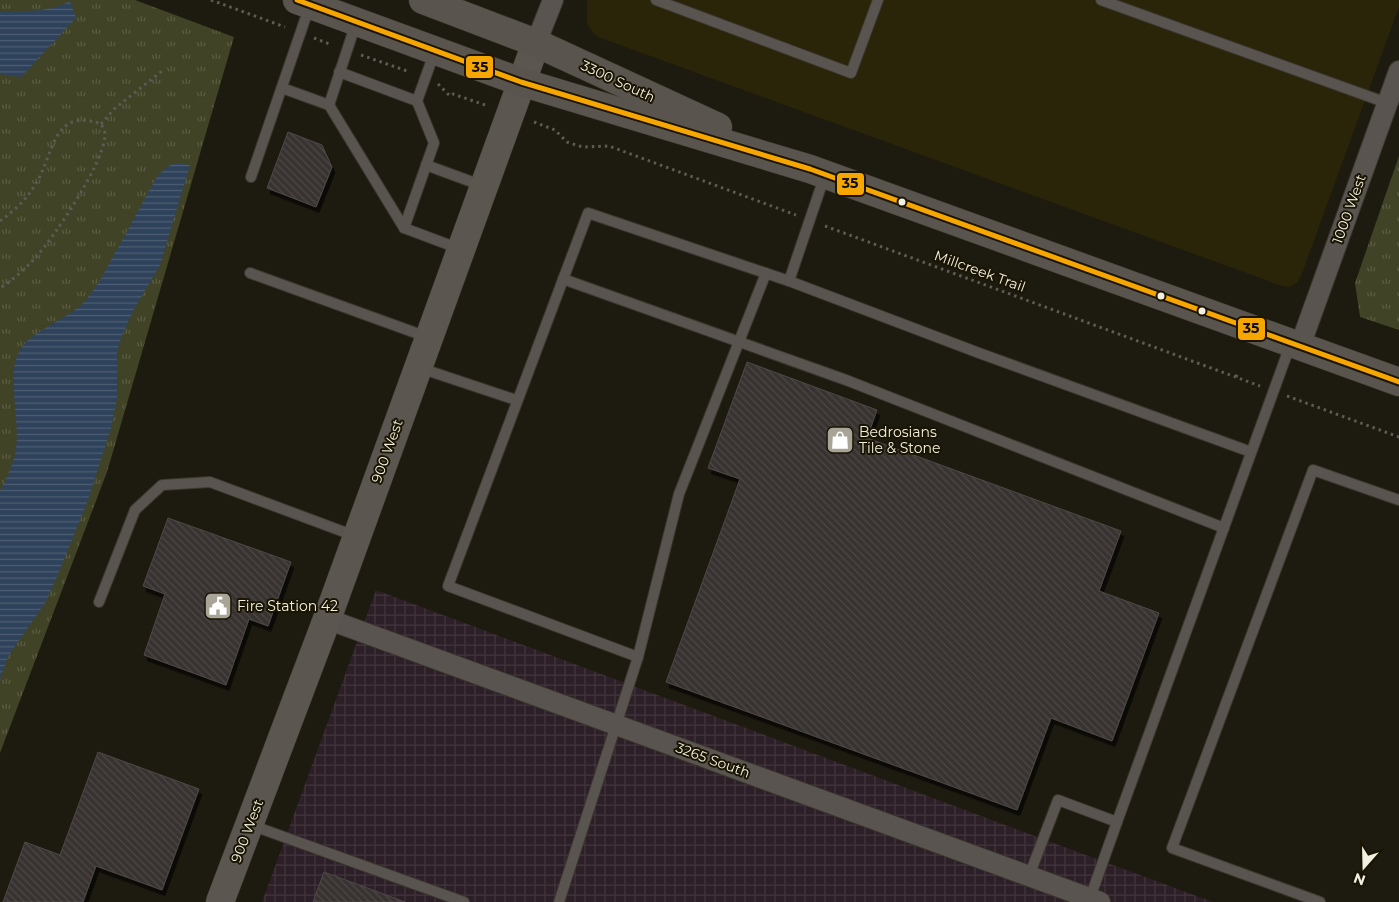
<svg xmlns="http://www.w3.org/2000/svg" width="1399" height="902" font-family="Montserrat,sans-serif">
  <defs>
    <pattern id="industrial-grid" width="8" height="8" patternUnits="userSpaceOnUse" patternTransform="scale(1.25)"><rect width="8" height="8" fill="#2d1f27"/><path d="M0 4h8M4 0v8" fill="none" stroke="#42353c"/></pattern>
    <pattern id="grass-tufts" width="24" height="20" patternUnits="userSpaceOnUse" patternTransform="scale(1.25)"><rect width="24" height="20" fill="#404325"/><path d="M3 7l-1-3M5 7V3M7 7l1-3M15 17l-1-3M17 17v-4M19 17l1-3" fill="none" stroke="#5c5e44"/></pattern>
    <pattern id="water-rules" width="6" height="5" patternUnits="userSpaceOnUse" patternTransform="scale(1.25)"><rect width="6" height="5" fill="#2f425b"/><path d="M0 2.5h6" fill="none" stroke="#4e5e72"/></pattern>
    <pattern id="building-back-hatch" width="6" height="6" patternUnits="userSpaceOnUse" patternTransform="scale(1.25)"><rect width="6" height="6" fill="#383330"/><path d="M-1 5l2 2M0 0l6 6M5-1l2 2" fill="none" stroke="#4c4744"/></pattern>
    <filter id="shadow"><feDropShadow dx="3" dy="5.5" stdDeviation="0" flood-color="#0009"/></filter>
  </defs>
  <rect width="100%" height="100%" fill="#1d1a0f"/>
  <path fill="#2a2408" d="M587 0H1399V7L1301 276 1297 283 1289 287 1282 286 598 37 594 34 587 24Z"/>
  <path fill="url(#industrial-grid)" d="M376 590 1110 864 1213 902H262Z"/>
  <g fill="url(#grass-tufts)">
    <path d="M0 0H135L234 37 107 472 0 753Z"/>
    <path d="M1399 156V330L1360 317 1355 283Z"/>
  </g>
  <g fill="url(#water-rules)">
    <path d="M70 1 76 18 21 77 0 74V11C24 11 48 13 70 1Z"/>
    <path d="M175 163 190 165 160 265 134 309 121 338 117 353V398L111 428 88 500 56 579 45 603 9 655 1 675 0 682V491C7 478 14 463 16 448 20 421 7 377 18 354 28 331 65 321 83 303 95 290 104 274 112 258 128 231 142 202 158 175L167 167Z"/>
  </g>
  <g fill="url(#building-back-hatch)" stroke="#4e4947" filter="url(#shadow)">
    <path d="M288 132 322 145 332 167 316 207 267 188Z"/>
    <path d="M747 362 877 410 867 438 1121 531 1099 591 1159 613 1112 741 1051 718 1017 810 666 682 740 479 708 468Z"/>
    <path d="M168 518 291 562 268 626 249 619 226 685 144 655 165 594 143 586Z"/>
    <path d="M98 752 199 789 162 890 96 866 83 902H3L25 842 60 855Z"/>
    <path d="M324 872 405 902H313Z"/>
  </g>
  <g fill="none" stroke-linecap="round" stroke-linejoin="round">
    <g stroke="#3a372d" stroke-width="12">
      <g id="lane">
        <path d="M656 0 851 73 878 0"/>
        <path d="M1101 0 1387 103"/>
        <path d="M339 72 417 101"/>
        <path d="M282 88 329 105 404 228 460 249"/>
        <path d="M329 105 356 23"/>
        <path d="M426 165 483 186"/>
        <path d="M251 177 310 5"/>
        <path d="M404 228 434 143 417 101 435 51"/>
        <path d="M250 273 427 337"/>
        <path d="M563 279 846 380 1224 528"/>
        <path d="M789 281 979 353 1251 452"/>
        <path d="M420 368 516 400"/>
        <path d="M99 602 135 510 162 485 210 482 355 536"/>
        <path d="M638 657 679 494 766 273"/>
        <path d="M1117 822 1291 343"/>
        <path d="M251 825 464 902"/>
        <path d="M1029 876 1058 800 1117 822 1090 898"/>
        <path d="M559 902 638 657 448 586 588 213 789 281 825 175"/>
        <path d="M1320 902 1172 848 1313 470 1399 500"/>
      </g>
    </g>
    <g stroke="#3a372d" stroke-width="22">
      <g id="street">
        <path d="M536 43 553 0"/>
        <path d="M1300 346 1399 71"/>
        <path d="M327 619 1100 902"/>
      </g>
    </g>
    <g stroke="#3a372d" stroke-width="29">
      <path id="secondary" d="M220 902 327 619 536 43"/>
    </g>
    <g stroke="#3a372d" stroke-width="29">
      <g id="primary">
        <path d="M297 0 521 82 810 169 1399 382"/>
        <path d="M423 0 536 43 718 127"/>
      </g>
    </g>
    <g stroke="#5e5b56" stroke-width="3" stroke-dasharray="2.5 4" stroke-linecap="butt">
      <path d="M211 0 285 27"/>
      <path d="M314 38 332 45"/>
      <path d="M361 55 410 72"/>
      <path d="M438 84 450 96 453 94 488 106"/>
      <path d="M534 122 555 130 567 142 576 145 583 147 609 146 796 215"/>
      <path d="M101 124 114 109 162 71"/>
      <path d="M0 221C14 211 26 200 35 185 54 156 52 106 101 124 103 127 105 131 105 135 104 163 55 236 35 258 25 269 13 280 0 288"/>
      <path d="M825 226 1260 386"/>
      <path d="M1236 377 1238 373"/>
      <path d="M1287 396 1399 437"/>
    </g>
    <use href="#lane" stroke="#595450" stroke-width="10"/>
    <use href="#street" stroke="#595450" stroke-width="20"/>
    <use href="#secondary" stroke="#5b5650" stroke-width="28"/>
    <use href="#primary" stroke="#59544d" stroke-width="28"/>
    <g stroke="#1a1502" stroke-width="9">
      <path id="bus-1" d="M297 0 521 82 810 169 1399 382"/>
    </g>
    <use href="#bus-1" stroke="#f7a600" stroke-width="5"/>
  </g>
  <defs>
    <g id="shop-square" transform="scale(1.4375)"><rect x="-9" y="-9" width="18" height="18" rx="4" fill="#a8a598" stroke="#1a1502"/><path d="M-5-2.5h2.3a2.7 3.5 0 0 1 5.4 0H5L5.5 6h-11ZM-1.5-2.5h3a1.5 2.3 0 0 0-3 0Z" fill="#fff"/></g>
    <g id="civic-square" transform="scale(1.4375)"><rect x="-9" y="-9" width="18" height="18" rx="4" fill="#a8a598" stroke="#1a1502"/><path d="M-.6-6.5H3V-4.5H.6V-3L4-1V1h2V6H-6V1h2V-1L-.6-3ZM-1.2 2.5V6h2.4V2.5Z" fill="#fff"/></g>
  </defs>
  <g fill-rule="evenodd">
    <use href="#shop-square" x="840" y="440"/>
    <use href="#civic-square" x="218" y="606"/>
  </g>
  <g fill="#f3f0e2" stroke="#1a1502" stroke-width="2">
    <circle cx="902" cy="202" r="4.5"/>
    <circle cx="1161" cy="296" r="4.5"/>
    <circle cx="1202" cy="311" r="4.5"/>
  </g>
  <g text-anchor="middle" stroke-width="4" stroke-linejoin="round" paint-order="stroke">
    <g font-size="14" fill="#f3f0e2" stroke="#1a1502">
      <text transform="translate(618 81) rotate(25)" y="5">3300 South</text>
      <text transform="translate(1349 209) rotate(-70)" y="5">1000 West</text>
      <text transform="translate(980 271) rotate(20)" y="5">Millcreek Trail</text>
      <text transform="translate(387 451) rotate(-70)" y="5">900 West</text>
      <text transform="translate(713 760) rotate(20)" y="5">3265 South</text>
      <text transform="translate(247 831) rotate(-69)" y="5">900 West</text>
    </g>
    <g font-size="14" fill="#f3f0e2" stroke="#1a1502" text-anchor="start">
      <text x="859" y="437">Bedrosians<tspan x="859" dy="16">Tile &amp; Stone</tspan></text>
      <text x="237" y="611">Fire Station 42</text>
    </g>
  </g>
  <g stroke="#1a1502" stroke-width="2">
    <rect x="465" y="55" width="29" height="24" rx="5" fill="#f7a600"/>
    <rect x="836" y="172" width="29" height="24" rx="5" fill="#f7a600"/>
    <rect x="1237" y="317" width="29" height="24" rx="5" fill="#f7a600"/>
  </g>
  <g font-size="14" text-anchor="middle" font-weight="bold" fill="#111">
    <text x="480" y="72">35</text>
    <text x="850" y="188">35</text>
    <text x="1251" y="333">35</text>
  </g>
  <g transform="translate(1364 867) rotate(200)" stroke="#1a1502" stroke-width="4" paint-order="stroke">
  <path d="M0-4L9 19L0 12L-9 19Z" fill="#f3f0e2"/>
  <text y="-8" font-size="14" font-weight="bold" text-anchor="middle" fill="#f3f0e2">N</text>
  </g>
</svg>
